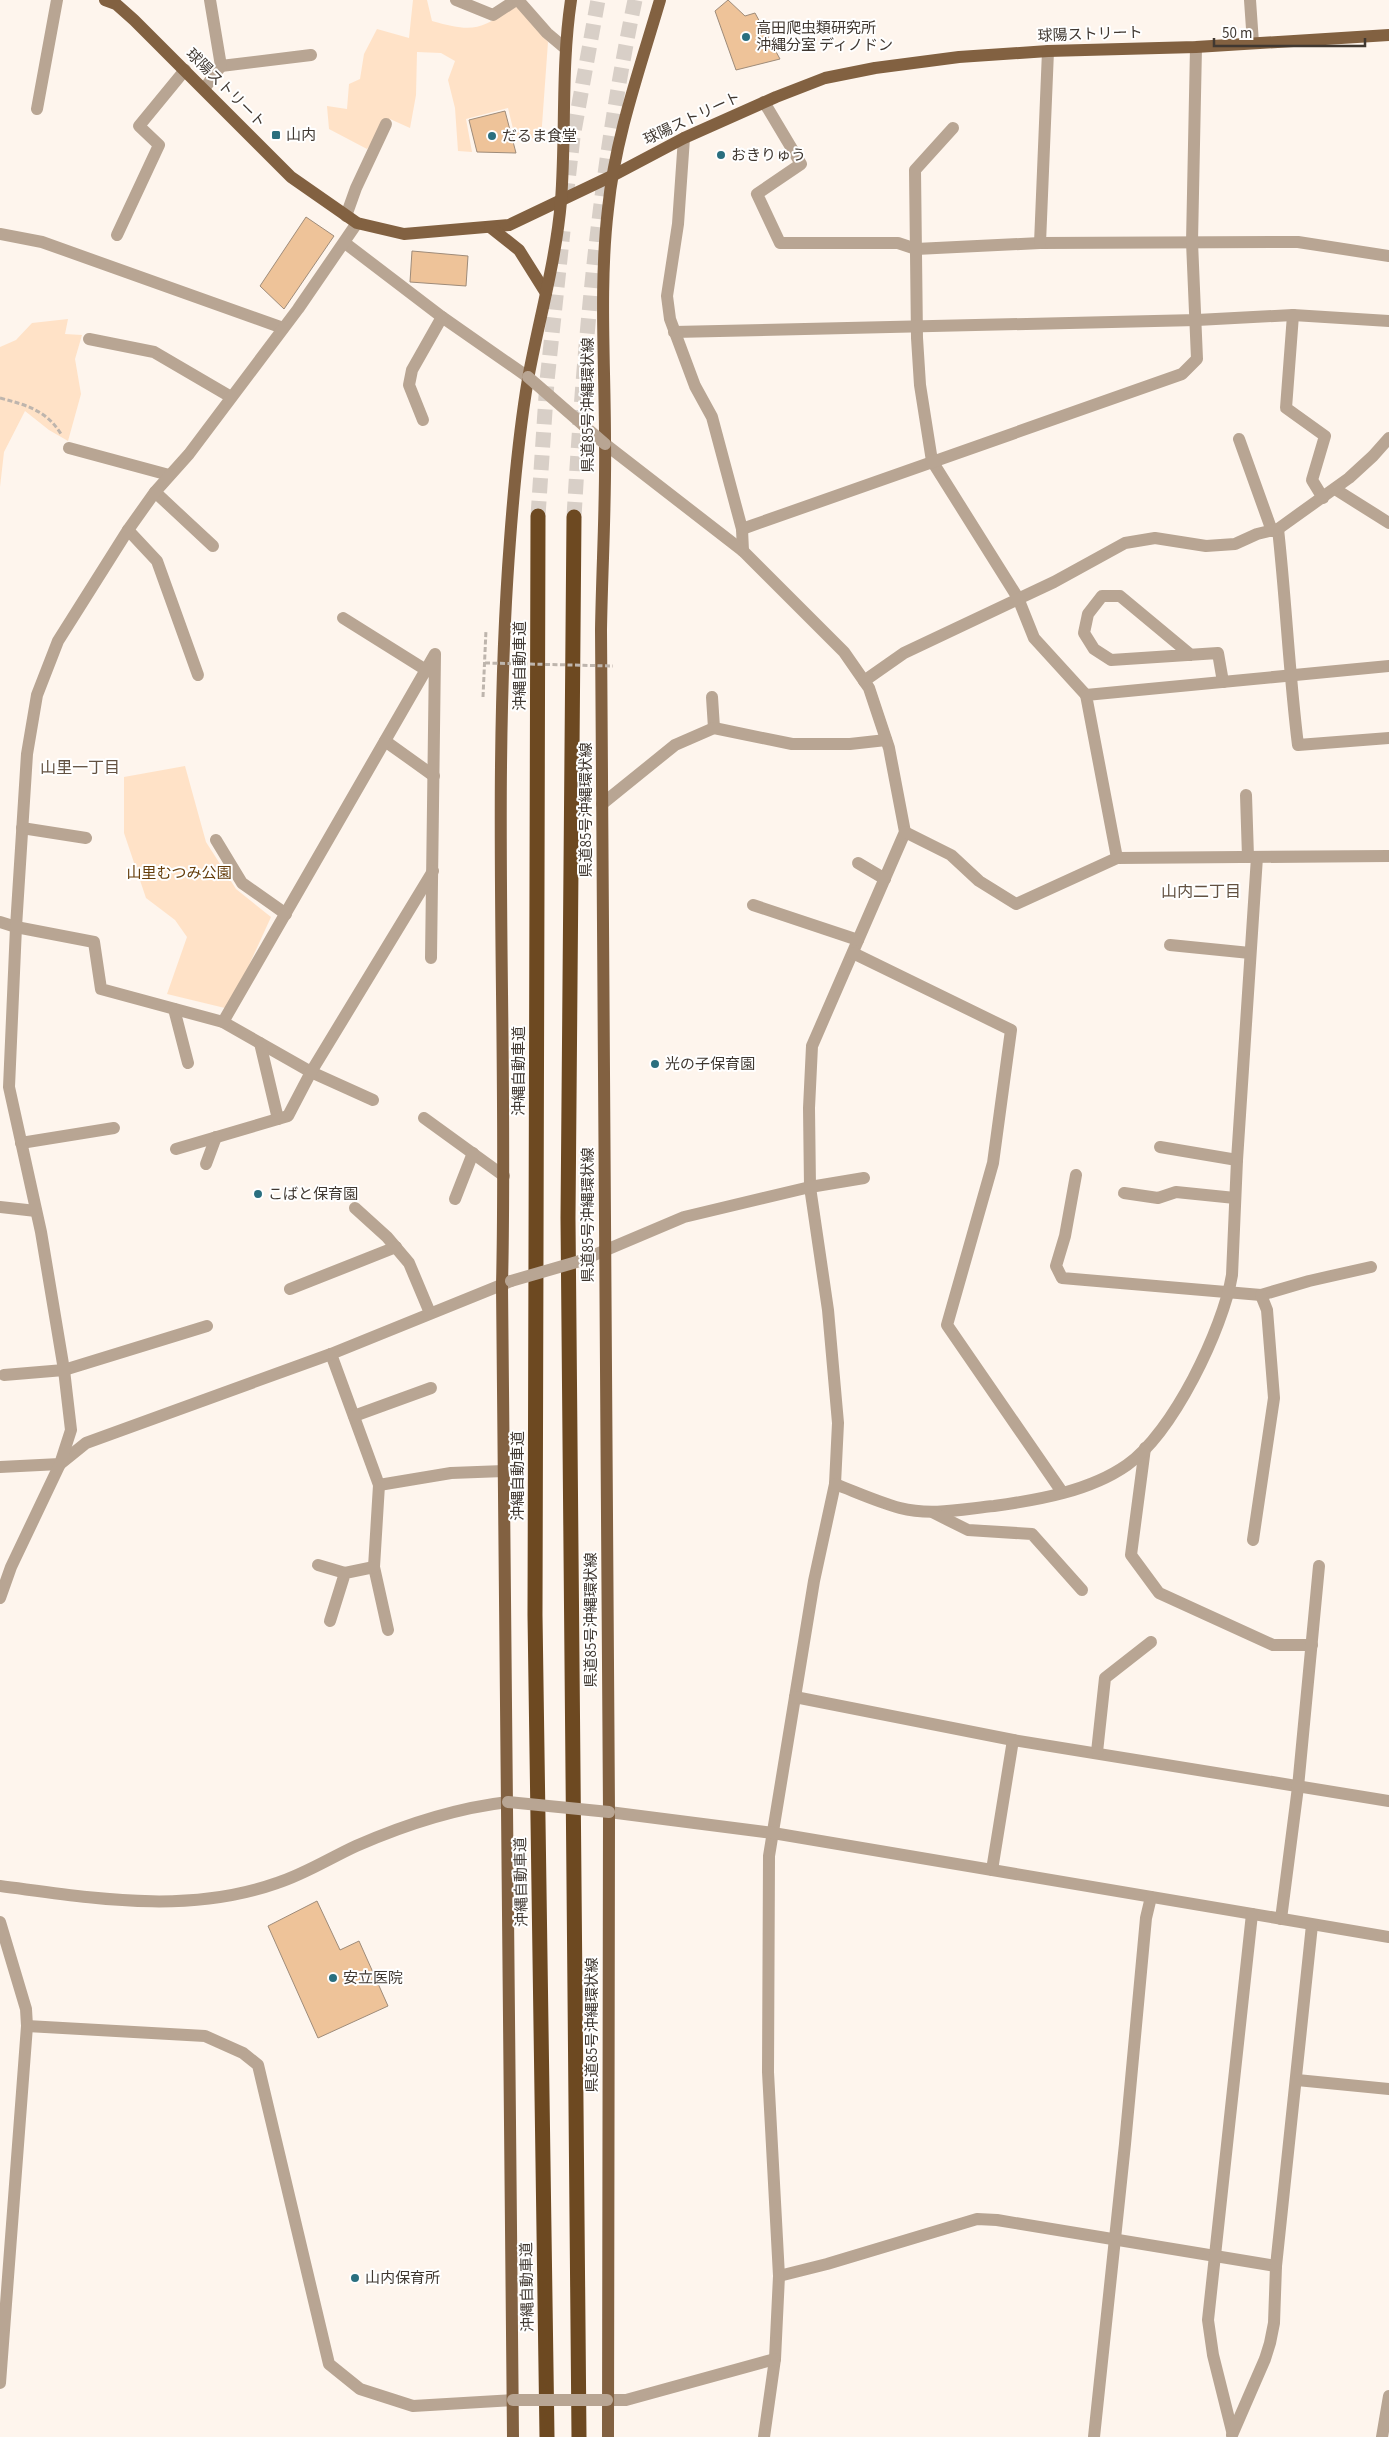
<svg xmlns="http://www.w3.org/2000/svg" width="1389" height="2437" font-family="'Source Sans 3','Noto Sans JP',sans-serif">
  <rect width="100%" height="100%" fill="#fef5ed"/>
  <g fill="#ffe2c7">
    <path d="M413 0H427L432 21C474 33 481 30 516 5L548 42 541 139 515 137 508 108 466 119 472 152 458 151 455 108 448 80 455 61 441 53 417 52 416 95 410 128 390 119 367 149 329 129 327 106 347 109 349 84 360 79 364 54 377 29 409 38Z"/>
    <path d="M68 319 65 334 82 335 75 359 81 394 68 441 49 430 25 411 4 452 0 487V347L16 340 32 323Z"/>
    <path d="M185 766 206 842 236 889 271 917 229 1009 167 994 187 937 175 920 146 898 124 833V777Z"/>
  </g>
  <g fill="#eec399" stroke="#9e8b79">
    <path d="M728 0 745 16 755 13 780 59 736 70 715 11Z"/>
    <path d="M505 111 516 153 477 152 469 120Z"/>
    <path d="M306 217 334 236 284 309 260 286Z"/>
    <path d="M412 251 468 256 466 286 410 282Z"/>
    <path d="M317 1901 340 1950 359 1941 388 2006 318 2038 268 1926Z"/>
  </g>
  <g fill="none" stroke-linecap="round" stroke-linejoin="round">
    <g stroke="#d8cfc7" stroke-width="15" stroke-dasharray="15 8" stroke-linecap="butt">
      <path d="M566 198 573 137 598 0"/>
      <path d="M538 516 547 381 563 231"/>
      <path d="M574 517C584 344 599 170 635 0"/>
    </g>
    <g stroke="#beb5ad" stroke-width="3" stroke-dasharray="5 2.5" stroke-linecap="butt">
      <path d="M0 398C26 405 46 410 61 434"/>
      <path d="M483 697 486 630"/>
    </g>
    <g stroke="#b8a593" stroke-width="12">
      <path d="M456 0 493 15 516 0"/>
      <path d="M518 0 547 33 566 49"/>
      <path d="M1250 0 1253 43"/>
      <path d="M221 66 311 55"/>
      <path d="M204 89 221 66 210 0"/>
      <path d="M764 102 801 164 757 194 780 243H898L916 249 1040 243 1298 242 1389 256"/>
      <path d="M37 109 57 0"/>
      <path d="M953 128 915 170 917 338 920 385 932 461 1018 598 1034 638 1086 695"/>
      <path d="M684 138 678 224 667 296 670 319 695 386 712 417 742 529 743 551"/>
      <path d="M346 216 356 188 386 124"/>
      <path d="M0 234 42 242 283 328"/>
      <path d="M117 235 159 145 139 126 185 70"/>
      <path d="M345 243 442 317 528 377"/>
      <path d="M1040 243 1048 51"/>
      <path d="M1293 315 1286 408 1325 436 1312 480 1323 498"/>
      <path d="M674 332 1197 320 1293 315 1389 321"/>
      <path d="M89 339 154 352 231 397"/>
      <path d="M423 420 409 385 412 370 442 317"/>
      <path d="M1239 439 1272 531"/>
      <path d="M605 444 743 551 844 652 869 688 889 748 905 832 812 1046 809 1108 810 1187 828 1310 838 1423 835 1484 814 1581 769 1856 768 2072 779 2276 775 2359 764 2437"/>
      <path d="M69 448 169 475"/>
      <path d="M1335 489 1389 523"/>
      <path d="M155 492 213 546"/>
      <path d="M742 529 1182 374 1197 359 1192 242 1196 47"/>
      <path d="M1278 529C1286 601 1289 673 1298 745L1389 738"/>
      <path d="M128 530 157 561 198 675"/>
      <path d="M343 618 426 670"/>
      <path d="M1191 655 1120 596H1102L1088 614 1084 633 1094 649 1111 660 1218 653 1223 682"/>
      <path d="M864 681 904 653 1054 582 1125 543 1155 538 1206 546 1235 544 1257 534 1278 529 1349 478 1373 456 1389 438"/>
      <path d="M712 697 714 728"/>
      <path d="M385 741 434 776"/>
      <path d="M1246 795 1248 857"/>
      <path d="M602 804 675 745 714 728 792 744H850L886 740"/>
      <path d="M22 828 86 838"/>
      <path d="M905 832 951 855 979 881 1016 904 1117 858 1389 856"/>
      <path d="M216 840 242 883 286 914"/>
      <path d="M1117 858 1086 695 1389 666"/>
      <path d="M858 863 885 879"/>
      <path d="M753 905 858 940"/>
      <path d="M0 922 16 927 94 942 101 989 223 1022 311 1072 373 1100"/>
      <path d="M1170 945 1250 953"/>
      <path d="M853 953 1011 1030 993 1163 947 1325 1062 1492"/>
      <path d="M174 1009 188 1063"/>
      <path d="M223 1022 435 654 431 958"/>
      <path d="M260 1043 278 1119"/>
      <path d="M424 1118 504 1176"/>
      <path d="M21 1143 114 1128"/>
      <path d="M1160 1147 1237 1160"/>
      <path d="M176 1149 288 1116 311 1072 433 871"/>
      <path d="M206 1164 216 1137"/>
      <path d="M1076 1175 1065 1236 1056 1266 1062 1278 1261 1295 1309 1281 1371 1267"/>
      <path d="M1124 1193 1158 1198 1176 1192 1235 1198"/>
      <path d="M455 1199 473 1153"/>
      <path d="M0 1207 36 1211"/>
      <path d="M355 1208 387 1237 409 1263 430 1313"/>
      <path d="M580 1261 684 1217 810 1187 864 1178"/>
      <path d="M290 1289 396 1247"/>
      <path d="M331 1354 379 1485 374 1567 388 1630"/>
      <path d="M4 1375 64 1370 207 1326"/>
      <path d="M354 1416 431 1388"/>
      <path d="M1145 1448 1131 1555 1159 1593 1273 1645H1312"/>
      <path d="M0 1467 60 1464 86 1443 331 1354 511 1281"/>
      <path d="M835 1484C856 1492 878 1502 900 1508 931 1516 963 1509 994 1506 1038 1500 1090 1491 1127 1465 1173 1433 1223 1329 1232 1275L1237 1160 1257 857"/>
      <path d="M379 1485 451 1473 504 1471"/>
      <path d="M934 1513 968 1530 1032 1534 1082 1590"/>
      <path d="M1253 1540 1274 1398 1267 1310 1261 1295"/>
      <path d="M318 1565 345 1573"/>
      <path d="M0 1598 11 1567 60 1464 71 1430 64 1370 41 1232 9 1087 16 927 27 754 37 695 58 641 128 530 155 492 189 454 298 309 357 223"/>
      <path d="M330 1621 345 1573 374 1567"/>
      <path d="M795 1697 1013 1740 1389 1801"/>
      <path d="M1097 1752 1105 1678 1151 1642"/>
      <path d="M609 1812 773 1833 1389 1937"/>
      <path d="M992 1870 1013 1740"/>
      <path d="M0 1886C93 1898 186 1915 277 1883 305 1874 330 1858 356 1846 404 1825 456 1808 508 1802"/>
      <path d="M1281 1919 1298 1787 1319 1566"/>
      <path d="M0 1922 26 2009 27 2026 0 2383"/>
      <path d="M27 2026 205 2036 243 2053 258 2065 329 2364 360 2389 413 2406 513 2400"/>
      <path d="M1297 2080 1389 2089"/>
      <path d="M779 2276 827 2264 977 2219 997 2220 1276 2266"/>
      <path d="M607 2400H626L775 2359"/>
      <path d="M1232 2431 1213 2355 1208 2320 1252 1914"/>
      <path d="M1232 2435 1265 2359 1270 2343 1274 2323 1276 2266 1312 1925"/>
      <path d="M1094 2437 1125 2144 1146 1918 1151 1897"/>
      <path d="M1382 2437 1389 2396"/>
    </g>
    <g stroke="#826141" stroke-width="12">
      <path d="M105 0 116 4 134 20 291 177 357 223 404 234 509 225 614 175 684 138 776 97 825 78 875 68 959 57 1048 51 1196 47 1389 35"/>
      <path d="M490 227 519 250 546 293"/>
      <path d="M513 2437 502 1285C508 1037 491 788 510 540 514 486 519 432 528 379 539 319 556 261 561 201 566 134 561 67 571 0"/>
      <path d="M608 2437 609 1812 601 630C602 567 606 503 605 440 605 364 599 286 608 209 615 138 640 68 660 0"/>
    </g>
    <g stroke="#6d4921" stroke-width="15">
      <path d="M538 516 535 1615 547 2437"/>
      <path d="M574 517 568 1218 579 2437"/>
    </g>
    <path stroke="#beb5ad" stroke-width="3" stroke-dasharray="5 2.5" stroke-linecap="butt" d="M485 663 613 666"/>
    <g stroke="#b8a593" stroke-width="12">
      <path d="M528 377 605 444"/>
      <path d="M511 1281 580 1261"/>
      <path d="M508 1802 609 1812"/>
      <path d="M513 2400H607"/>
    </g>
  </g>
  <g fill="#2a6f7f" stroke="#fff" stroke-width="2">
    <circle cx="746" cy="37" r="5"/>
    <rect x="271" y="130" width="10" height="10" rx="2.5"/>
    <circle cx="492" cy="136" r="5"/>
    <circle cx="721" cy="155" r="5"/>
    <circle cx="655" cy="1064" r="5"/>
    <circle cx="258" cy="1194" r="5"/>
    <circle cx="333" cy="1978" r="5"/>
    <circle cx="355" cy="2278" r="5"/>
  </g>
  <g text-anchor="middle" stroke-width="4" stroke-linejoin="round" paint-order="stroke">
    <g font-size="15" fill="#403831" stroke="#fff" text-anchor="start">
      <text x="756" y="33">高田爬虫類研究所<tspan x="756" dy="17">沖縄分室 ディノドン</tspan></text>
      <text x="286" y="140">山内</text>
      <text x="502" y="141">だるま食堂</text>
      <text x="731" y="160">おきりゅう</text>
      <text x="665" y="1069">光の子保育園</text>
      <text x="268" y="1199">こばと保育園</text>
      <text x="343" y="1983">安立医院</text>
      <text x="365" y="2283">山内保育所</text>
    </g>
    <g font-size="15" fill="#403831" stroke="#fff">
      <text transform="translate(1090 34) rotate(-2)" y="5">球陽ストリート</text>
      <text transform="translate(226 88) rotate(45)" y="5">球陽ストリート</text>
      <text transform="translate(692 118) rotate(-25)" y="5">球陽ストリート</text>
      <text transform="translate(588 405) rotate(-90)" y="5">県道85号沖縄環状線</text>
      <text transform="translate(520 666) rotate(-90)" y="5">沖縄自動車道</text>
      <text transform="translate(586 810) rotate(-90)" y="5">県道85号沖縄環状線</text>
      <text transform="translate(519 1071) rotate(-90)" y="5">沖縄自動車道</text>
      <text transform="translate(588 1215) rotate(-90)" y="5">県道85号沖縄環状線</text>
      <text transform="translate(518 1476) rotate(-90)" y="5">沖縄自動車道</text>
      <text transform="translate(591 1620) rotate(-90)" y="5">県道85号沖縄環状線</text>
      <text transform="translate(521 1882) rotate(-91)" y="5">沖縄自動車道</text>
      <text transform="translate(592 2025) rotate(-90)" y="5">県道85号沖縄環状線</text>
      <text transform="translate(527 2287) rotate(-91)" y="5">沖縄自動車道</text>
    </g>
    <g font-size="15" fill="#653d0a" stroke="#fff">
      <text x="179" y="878">山里むつみ公園</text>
    </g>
    <g font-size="16" fill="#625141" stroke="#fff">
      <text x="80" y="773">山里一丁目</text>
      <text x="1201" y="897">山内二丁目</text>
    </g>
  </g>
  <path d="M1214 38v8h151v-8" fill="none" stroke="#403831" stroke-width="2.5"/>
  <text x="1222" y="38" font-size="15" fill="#403831" stroke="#ffffff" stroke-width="4" paint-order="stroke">50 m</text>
</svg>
